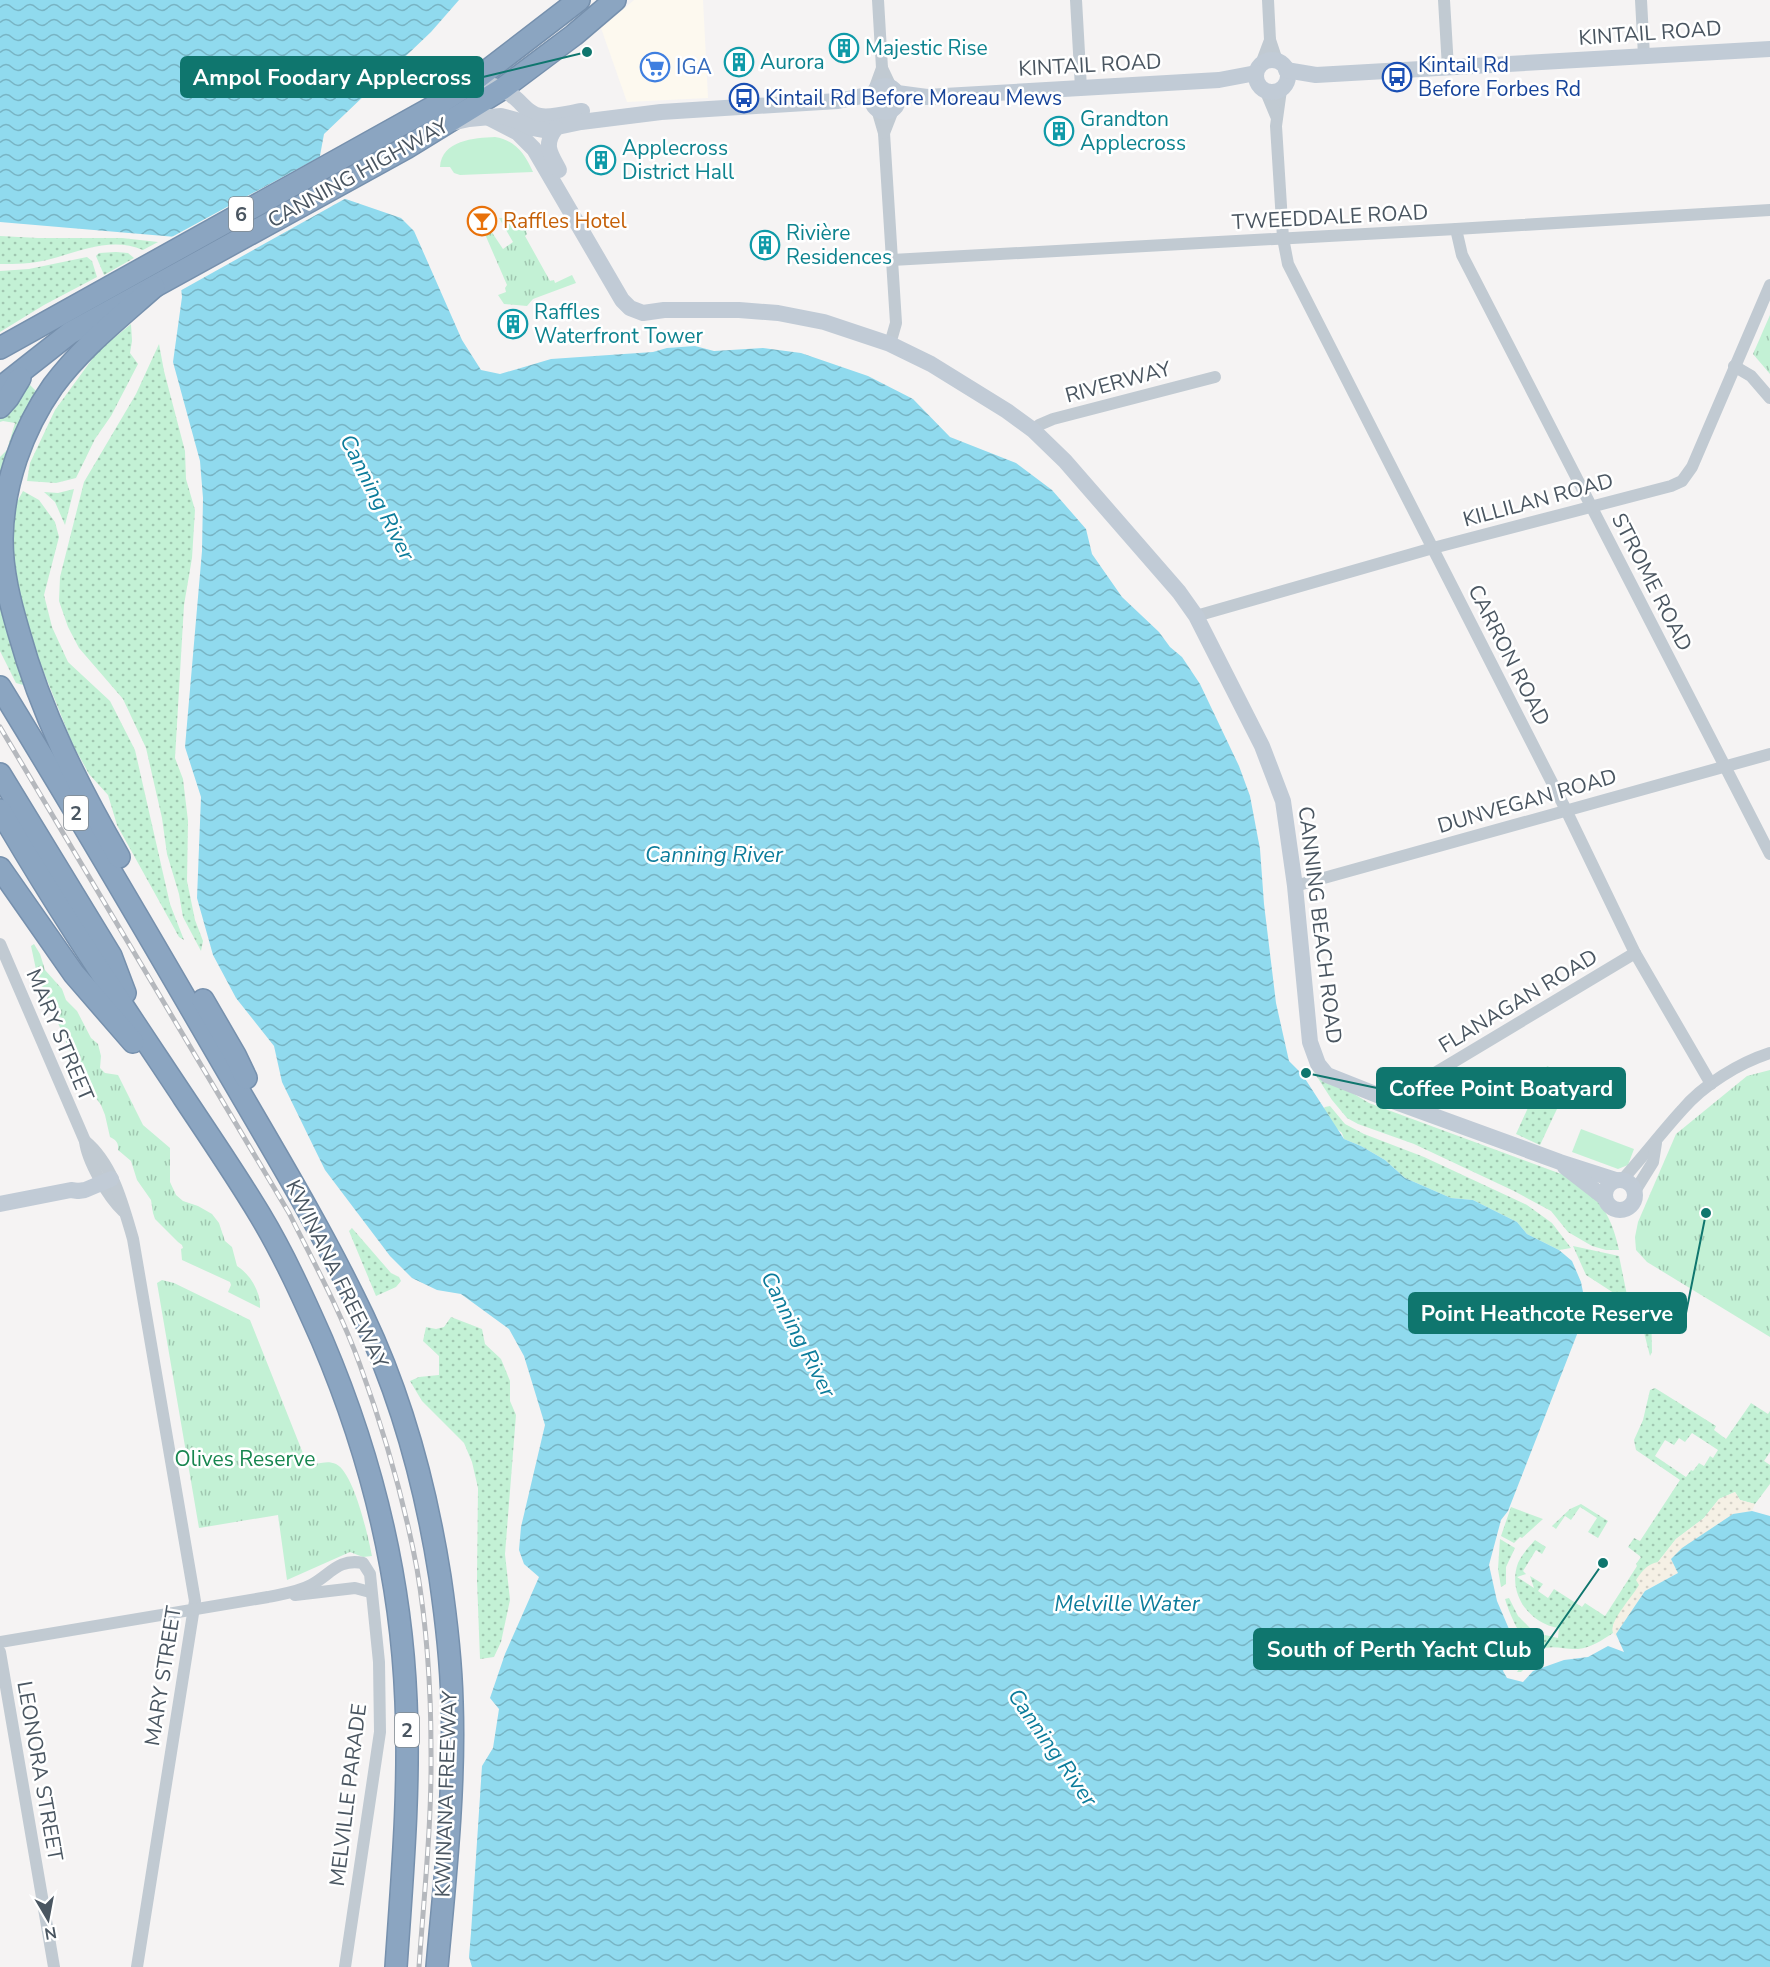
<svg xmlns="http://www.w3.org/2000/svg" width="1770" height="1967" font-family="'Nunito Sans',sans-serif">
  <defs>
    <pattern id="grass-dots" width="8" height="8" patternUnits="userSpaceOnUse" patternTransform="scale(1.5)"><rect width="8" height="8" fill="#c3f1d5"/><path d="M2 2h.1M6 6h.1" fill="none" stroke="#a0c6b0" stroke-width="1.8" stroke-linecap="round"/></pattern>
    <pattern id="sand-dots" width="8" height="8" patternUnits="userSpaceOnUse" patternTransform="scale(1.5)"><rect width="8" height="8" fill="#f5f0e5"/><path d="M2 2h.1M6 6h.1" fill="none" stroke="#d4d0c7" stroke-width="1.8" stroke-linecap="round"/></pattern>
    <pattern id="park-tufts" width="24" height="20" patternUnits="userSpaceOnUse" patternTransform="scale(1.5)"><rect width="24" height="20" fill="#c3f1d5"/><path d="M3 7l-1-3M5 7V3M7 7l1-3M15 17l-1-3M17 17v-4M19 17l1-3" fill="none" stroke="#a0c6b0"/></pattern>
    <pattern id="water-waves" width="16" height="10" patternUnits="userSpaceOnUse" patternTransform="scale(1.5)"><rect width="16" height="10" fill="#90daee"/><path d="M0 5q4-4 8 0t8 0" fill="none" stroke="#78b4c4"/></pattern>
  </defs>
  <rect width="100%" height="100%" fill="#f5f3f3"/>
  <path fill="#fdf9ef" d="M634 0H703L708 98 627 102 601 28Z"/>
  <g fill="url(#grass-dots)" fill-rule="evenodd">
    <path d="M0 236 38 238H122L158 242 143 250C111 236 78 252 47 260 31 264 16 264 0 264Z"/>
    <path d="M116 252 128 253 134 258 104 275 96 256 99 253Z"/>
    <path d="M87 257 92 261 97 277 44 305 0 332V271L29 269Z"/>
    <path d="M131 324 132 341 130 353 138 364 111 416 95 439 76 478 56 483 27 481 30 463 55 410 98 351Z"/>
    <path d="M159 344 164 371 185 451 186 479 195 510 192 558 184 605 175 758 183 779 188 821 187 881 195 920 203 941 201 951 183 917 179 894 167 854 162 818 146 748 123 699 79 648 68 627 59 601 60 577 84 482 136 394Z"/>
    <path d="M30 385 36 391 38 398 4 471 0 473V457L7 450 15 423 3 421 0 422V415L18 395Z"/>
    <path d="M74 489 65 525 55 502 44 492 58 493Z"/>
    <path d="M23 491 39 500 55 522 59 537 44 595 52 627 68 662 110 701 135 750 170 904 184 940 179 937 117 825 108 795 89 774 73 745 37 655 15 590 14 558 11 534 16 504Z"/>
    <path d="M0 595 27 686 16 683 0 651Z"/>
    <path d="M1547 1066 1572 1077 1540 1145 1516 1134Z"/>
    <path d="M1312 1069 1369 1103 1572 1178C1600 1197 1612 1217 1619 1250H1606L1592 1246 1568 1232 1551 1211 1514 1191 1414 1144 1358 1124 1347 1118 1332 1100Z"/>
    <path d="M1330 1106 1345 1124 1364 1134 1424 1157 1527 1205 1552 1223 1571 1248 1559 1250 1527 1234 1517 1222 1473 1200 1451 1198 1405 1178 1385 1160 1361 1146 1344 1139 1342 1133 1320 1114 1325 1107Z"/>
    <path d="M352 1228 391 1273 399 1277 401 1281 396 1287 376 1296 349 1231Z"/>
    <path d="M1573 1246 1619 1256 1629 1305 1624 1306 1620 1297 1586 1275Z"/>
    <path d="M1637 1305 1651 1306 1652 1352 1650 1356Z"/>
    <path d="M451 1317 482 1329 485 1344 501 1359 510 1381V1401L516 1415 505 1554 510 1600 501 1642 494 1657 480 1659 477 1580 478 1488 472 1462 464 1443 422 1401 410 1381 419 1377 439 1375V1356L423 1341 426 1327 436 1329 444 1327Z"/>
    <path d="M1655 1388 1716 1426 1714 1430 1726 1439 1751 1403 1768 1414 1770 1411V1452L1764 1461 1770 1465V1484L1755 1504 1740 1500 1735 1492 1719 1499 1704 1518 1676 1539 1640 1585 1613 1625V1633C1602 1640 1591 1648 1578 1649 1566 1650 1551 1644 1540 1650 1531 1655 1529 1666 1521 1672H1517L1538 1640 1545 1635 1558 1638 1559 1628C1529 1624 1507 1593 1518 1563 1522 1554 1529 1547 1535 1540L1546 1547 1542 1554 1536 1550 1523 1571 1526 1574 1517 1577 1534 1588 1530 1576 1543 1584 1538 1591 1548 1598 1554 1589 1582 1607 1585 1603 1605 1616 1637 1566 1636 1564 1641 1557 1628 1547 1634 1538 1640 1541 1680 1480 1636 1450 1634 1440 1643 1420 1650 1390ZM1692 1433 1718 1450 1713 1458 1710 1456 1704 1466 1699 1463 1693 1471 1691 1470 1686 1477 1655 1456 1665 1440 1674 1445 1679 1438 1685 1442Z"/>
    <path d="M1581 1504 1608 1521 1598 1538 1588 1532 1597 1518 1580 1507 1571 1520 1565 1516 1556 1529 1552 1526 1570 1509Z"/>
    <path d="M1511 1507 1543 1519 1522 1538 1520 1537 1514 1543 1501 1536Z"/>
    <path d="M1500 1539 1515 1548 1506 1567V1584L1501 1587 1498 1569Z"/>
    <path d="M1509 1598 1518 1616 1533 1631 1534 1636 1527 1644C1517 1630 1510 1615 1505 1599Z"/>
  </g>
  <path fill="url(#sand-dots)" d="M1735 1492 1740 1500 1755 1504 1752 1511 1733 1514 1678 1573 1645 1591 1617 1634 1618 1638C1614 1635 1611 1632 1613 1626 1615 1616 1633 1595 1639 1585L1636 1580C1642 1571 1647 1564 1658 1562L1676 1539 1704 1518 1719 1499Z"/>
  <g fill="url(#park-tufts)">
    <path d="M529 216 535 224 526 231 527 234 525 236 550 281 554 280 555 283 572 275 576 283 533 299 527 306 504 304 498 295 506 292 505 288 507 285 481 225H487L503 249 513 242 499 218Z"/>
    <path d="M1770 315V374L1753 354Z"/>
    <path d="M34 944 40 954 45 970 62 989 66 1000 77 1011 91 1038 98 1044 101 1056 100 1068 105 1073 118 1075 143 1125 170 1148V1182L176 1195 183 1201 198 1206 212 1214 219 1223 225 1241 232 1247 237 1266C250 1274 261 1292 260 1308L228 1292 231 1285 230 1282 182 1260 181 1249 183 1248 182 1245 178 1242 155 1219 153 1213 151 1200 137 1180 131 1161 118 1150C119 1143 116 1140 110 1137L105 1115 101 1105 82 1079 37 974 31 946Z"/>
    <path d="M1770 1070V1337L1647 1262 1636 1250 1635 1237 1638 1222 1676 1134 1747 1076Z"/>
    <path d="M162 1280 174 1283 250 1320 308 1466C317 1464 327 1460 336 1464 354 1473 368 1536 372 1556L363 1557 350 1552 287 1580 278 1515 199 1528 157 1283Z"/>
  </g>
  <g fill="#c3f1d5">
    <path d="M495 137C515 140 525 154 533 172L460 175 454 173 450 167H440C442 140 474 138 495 137Z"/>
    <path d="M1581 1129 1634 1149 1628 1165 1618 1169 1572 1152Z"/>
  </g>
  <path fill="url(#water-waves)" d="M0 0H459L431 32 324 134 317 172 334 195 401 218 414 231 462 340 481 370 500 374 551 359 653 352 667 348 695 346 714 351 763 348 801 353 868 376 913 399 950 437 1016 463 1052 490 1086 529 1092 554 1122 597 1159 632 1170 647 1182 657 1200 684 1239 766 1250 796 1260 849 1264 904 1276 1003 1289 1061 1302 1074 1344 1139 1361 1146 1385 1160 1405 1178 1451 1198 1473 1200 1517 1222 1527 1234 1559 1250 1572 1261 1581 1282 1586 1307 1583 1319 1508 1511 1501 1520 1489 1565 1497 1601 1515 1643 1503 1671 1507 1678 1523 1682 1533 1671 1564 1660 1588 1657 1608 1646 1624 1652 1616 1634 1645 1591 1678 1573 1671 1559 1682 1548 1733 1514 1752 1511 1770 1516V1967H472L469 1957 471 1933 482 1766 493 1748 499 1709 490 1698 505 1654 539 1577 524 1564 519 1550 521 1527 545 1425 524 1356 509 1329 461 1294 437 1290 412 1278 390 1256 325 1170 282 1082 274 1046 236 998 213 955 197 898 201 797 185 747 202 551 203 498 200 461 173 362 182 297 176 237 0 222Z"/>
  <path fill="#f5f3f3" d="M323 155 320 171 336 192 350 196 178 292 173 240 168 239Z"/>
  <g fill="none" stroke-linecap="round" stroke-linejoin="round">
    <g stroke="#7690ad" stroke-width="24">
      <g id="highway">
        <path d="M0 348 442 102 471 83 579 0"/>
        <path d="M0 388 70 333 406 148 502 89 574 35 615 0"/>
        <path d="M0 407 8 398 20 378"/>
        <path d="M0 687C73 806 144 927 214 1048 265 1136 319 1224 363 1316 402 1398 426 1488 440 1577 446 1618 451 1660 452 1702 455 1790 445 1879 437 1967"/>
        <path d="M0 774 111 956 125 993"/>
        <path d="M0 810C57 909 121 1003 184 1098 210 1137 236 1175 260 1215 284 1255 303 1297 322 1340 371 1455 401 1576 406 1701 410 1790 402 1879 396 1967"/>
        <path d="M119 857C78 786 41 713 19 633 10 602 2 572 2 539 3 485 22 430 53 386 81 348 119 318 154 287"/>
        <path d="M0 868 74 974 133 1042"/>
        <path d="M203 1000 235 1055 246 1078"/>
      </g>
    </g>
    <g stroke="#c1cad2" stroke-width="12">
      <path d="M878 0 882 68 891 87"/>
      <path d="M1076 0 1081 88"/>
      <path d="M1268 0 1270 40 1277 61"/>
      <path d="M1444 0 1448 68"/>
      <path d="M1641 0 1644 56"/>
      <path d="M1261 64 1270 40"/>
      <path d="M874 90 882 68"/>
      <path d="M1281 90 1276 126 1283 238 1288 264 1566 810 1635 953 1711 1084"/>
      <path d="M1266 92 1276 116"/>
      <path d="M877 109 884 133 892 260 896 323 890 344"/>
      <path d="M884 133 893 110"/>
      <path d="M1456 229 1462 255 1770 854"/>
      <path d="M892 260 1456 229 1770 210"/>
      <path d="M1734 366 1751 376 1770 398"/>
      <path d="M1033 430 1039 425 1053 419 1215 377"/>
      <path d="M1196 616 1433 548 1671 486 1682 481 1692 467 1770 285"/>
      <path d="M1295 886 1770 754"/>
      <path d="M0 944 85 1141C87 1161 108 1197 123 1211"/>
      <path d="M1390 1100 1635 953"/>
      <path d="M85 1141C113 1164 123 1205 133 1239L195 1601 137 1967"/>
      <path d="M1622 1180C1643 1157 1661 1133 1682 1110 1703 1085 1739 1063 1770 1053"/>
      <path d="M1635 1191 1653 1162 1656 1143"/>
      <path d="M295 1595 355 1588 370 1592"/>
      <path d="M0 1642 268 1597C282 1594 298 1592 311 1585 330 1575 338 1558 363 1563L370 1574 379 1662 380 1732 345 1967"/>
      <path d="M0 1652 54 1967"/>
    </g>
    <g stroke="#c1cbd6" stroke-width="16">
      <circle cx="1272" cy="76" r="16"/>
      <path d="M1286 70 1316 75 1770 49"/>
      <path d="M471 83C487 83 502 86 514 97 523 104 528 114 540 116 553 118 569 113 582 111"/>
      <circle cx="885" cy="99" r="13"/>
      <path d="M897 93 927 97 1219 80 1256 73"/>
      <path d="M487 117 518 133 534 149 622 300 630 308 643 313 664 310H739L778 313 824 322 890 344 931 364 1007 411 1033 430 1065 461 1179 592 1196 616 1262 746 1283 801 1295 886 1310 1042 1318 1064 1327 1075 1390 1100 1560 1162 1616 1180"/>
      <path d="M451 123 469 119 501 116 516 120 532 128 543 130 581 122 661 112 838 101 872 94"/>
      <path d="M556 128C543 145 550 153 559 170"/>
      <path d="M1565 1167 1605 1198"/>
      <circle cx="1620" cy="1195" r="15"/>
      <path d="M0 1204 71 1190 78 1191 85 1190 111 1179"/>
    </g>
    <use href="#highway" stroke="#8ba5c1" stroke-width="21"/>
    <g stroke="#b5b8bd" stroke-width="5">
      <path id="rail" d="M0 727 289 1213C314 1263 341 1312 360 1365 384 1431 404 1500 417 1569 427 1628 431 1690 431 1750 432 1822 424 1895 419 1967"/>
    </g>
    <use href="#rail" stroke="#fff" stroke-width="3" stroke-dasharray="9" stroke-linecap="butt"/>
  </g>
  <defs>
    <g id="building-ring" transform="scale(1.5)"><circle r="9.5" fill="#fff" stroke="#0f9aa8" stroke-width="1.5"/><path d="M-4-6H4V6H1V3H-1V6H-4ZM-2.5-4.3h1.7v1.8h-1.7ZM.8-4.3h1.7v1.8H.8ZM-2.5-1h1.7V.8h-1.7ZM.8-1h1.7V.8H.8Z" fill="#0f9aa8"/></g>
    <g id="supermarket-ring" transform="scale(1.5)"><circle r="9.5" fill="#fff" stroke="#3f7fe0" stroke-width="1.5"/><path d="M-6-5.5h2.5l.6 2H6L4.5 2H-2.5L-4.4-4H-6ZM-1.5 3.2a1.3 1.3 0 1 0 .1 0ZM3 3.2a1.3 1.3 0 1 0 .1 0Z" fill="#3f7fe0"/></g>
    <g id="bus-ring" transform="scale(1.5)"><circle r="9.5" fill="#fff" stroke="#1a4fb4" stroke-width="1.5"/><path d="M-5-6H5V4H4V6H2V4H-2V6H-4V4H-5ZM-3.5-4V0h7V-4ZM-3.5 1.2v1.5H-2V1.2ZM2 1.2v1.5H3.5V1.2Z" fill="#1a4fb4"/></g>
    <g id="bar-ring" transform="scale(1.5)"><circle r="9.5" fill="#fff" stroke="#e8710a" stroke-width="1.5"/><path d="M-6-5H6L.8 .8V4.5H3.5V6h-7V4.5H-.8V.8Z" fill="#e8710a"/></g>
  </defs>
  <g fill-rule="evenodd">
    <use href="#building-ring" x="844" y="48"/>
    <use href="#building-ring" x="739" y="62"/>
    <use href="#supermarket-ring" x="655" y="67"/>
    <use href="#bus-ring" x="1397" y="77"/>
    <use href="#bus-ring" x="744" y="98"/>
    <use href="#building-ring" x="1059" y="131"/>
    <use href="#building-ring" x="601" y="160"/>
    <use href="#bar-ring" x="482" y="221"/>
    <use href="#building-ring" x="765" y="245"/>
    <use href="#building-ring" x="513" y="324"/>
  </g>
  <g text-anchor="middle" stroke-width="5" stroke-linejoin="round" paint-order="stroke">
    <g fill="#fff" stroke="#808990" stroke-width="1.5">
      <rect x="229" y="197" width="24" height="34" rx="4.5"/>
      <rect x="64" y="796" width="24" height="34" rx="4.5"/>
      <rect x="395" y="1713" width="24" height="34" rx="4.5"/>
    </g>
    <g font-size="20" font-weight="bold" fill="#4a5661">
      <text x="241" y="221">6</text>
      <text x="76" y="820">2</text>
      <text x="407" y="1737">2</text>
    </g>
    <g font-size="21" fill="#4a5661" stroke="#fff">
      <text transform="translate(1650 33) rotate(-4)" y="7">KINTAIL ROAD</text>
      <text transform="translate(1090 65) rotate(-3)" y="7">KINTAIL ROAD</text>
      <text transform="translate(358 173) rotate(-29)" y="7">CANNING HIGHWAY</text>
      <text transform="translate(1330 217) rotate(-3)" y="7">TWEEDDALE ROAD</text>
      <text transform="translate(1118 382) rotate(-15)" y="7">RIVERWAY</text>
      <text transform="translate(1538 500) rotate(-15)" y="7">KILLILAN ROAD</text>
      <text transform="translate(1652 582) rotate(63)" y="7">STROME ROAD</text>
      <text transform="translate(1509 655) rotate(63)" y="7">CARRON ROAD</text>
      <text transform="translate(1527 801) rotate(-16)" y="7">DUNVEGAN ROAD</text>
      <text transform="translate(1320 925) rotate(83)" y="7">CANNING BEACH ROAD</text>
      <text transform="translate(1518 1001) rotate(-31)" y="7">FLANAGAN ROAD</text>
      <text transform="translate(60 1035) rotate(67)" y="7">MARY STREET</text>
      <text transform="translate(337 1274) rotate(64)" y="7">KWINANA FREEWAY</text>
      <text transform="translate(163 1676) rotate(-81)" y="7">MARY STREET</text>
      <text transform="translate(40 1771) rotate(80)" y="7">LEONORA STREET</text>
      <text transform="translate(446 1794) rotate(-88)" y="7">KWINANA FREEWAY</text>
      <text transform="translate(348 1795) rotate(-83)" y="7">MELVILLE PARADE</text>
    </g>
    <g font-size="21" fill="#0d838f" stroke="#fff" text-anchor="start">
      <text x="865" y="55">Majestic Rise</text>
      <text x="760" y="69">Aurora</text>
      <text x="1080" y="126">Grandton<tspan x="1080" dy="24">Applecross</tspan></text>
      <text x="622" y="155">Applecross<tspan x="622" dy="24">District Hall</tspan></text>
      <text x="786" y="240">Rivière<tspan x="786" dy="24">Residences</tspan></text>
      <text x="534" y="319">Raffles<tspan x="534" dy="24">Waterfront Tower</tspan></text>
    </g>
    <g font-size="21" fill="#164399" stroke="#fff" text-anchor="start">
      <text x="1418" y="72">Kintail Rd<tspan x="1418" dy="24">Before Forbes Rd</tspan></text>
      <text x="765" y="105">Kintail Rd Before Moreau Mews</text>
    </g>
    <g font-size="21" fill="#366cbe" stroke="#fff" text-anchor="start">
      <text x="676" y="74">IGA</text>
    </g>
    <g font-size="21" fill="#c56008" stroke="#fff" text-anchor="start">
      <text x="503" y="228">Raffles Hotel</text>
    </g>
    <g font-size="21" fill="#17864f" stroke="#fff">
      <text x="245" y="1466">Olives Reserve</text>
    </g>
    <g font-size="22" font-style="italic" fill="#0c7c9b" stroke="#fff">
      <text transform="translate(378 497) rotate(63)" y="8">Canning River</text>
      <text x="714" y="862">Canning River</text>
      <text transform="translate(799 1334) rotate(63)" y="8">Canning River</text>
      <text x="1127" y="1611">Melville Water</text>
      <text transform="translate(1053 1747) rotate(55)" y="8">Canning River</text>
    </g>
  </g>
  <path fill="none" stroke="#0f766e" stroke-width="2" d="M587 52L483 77M1306 1073L1377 1088M1706 1213L1686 1313M1603 1563L1543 1649"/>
  <g fill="#0f766e" stroke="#fff" stroke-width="2">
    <circle cx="587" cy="52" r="6"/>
    <circle cx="1306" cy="1073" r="6"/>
    <circle cx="1706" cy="1213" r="6"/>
    <circle cx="1603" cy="1563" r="6"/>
  </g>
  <g fill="#0f766e" stroke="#0f766e" stroke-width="2">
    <rect x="181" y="57" width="302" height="40" rx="6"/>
    <rect x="1377" y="1068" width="248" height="40" rx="6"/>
    <rect x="1409" y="1293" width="277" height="40" rx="6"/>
    <rect x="1254" y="1629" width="289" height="40" rx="6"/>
  </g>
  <g font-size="22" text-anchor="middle" font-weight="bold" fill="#fff">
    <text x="332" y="85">Ampol Foodary Applecross</text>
    <text x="1501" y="1096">Coffee Point Boatyard</text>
    <text x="1547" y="1321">Point Heathcote Reserve</text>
    <text x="1399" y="1657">South of Perth Yacht Club</text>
  </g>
  <g transform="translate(48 1919) rotate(170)" stroke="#ffffff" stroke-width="4.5" paint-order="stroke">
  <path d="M0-4.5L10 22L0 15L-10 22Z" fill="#4a5661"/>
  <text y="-9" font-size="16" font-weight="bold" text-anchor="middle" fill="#4a5661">N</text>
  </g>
</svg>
